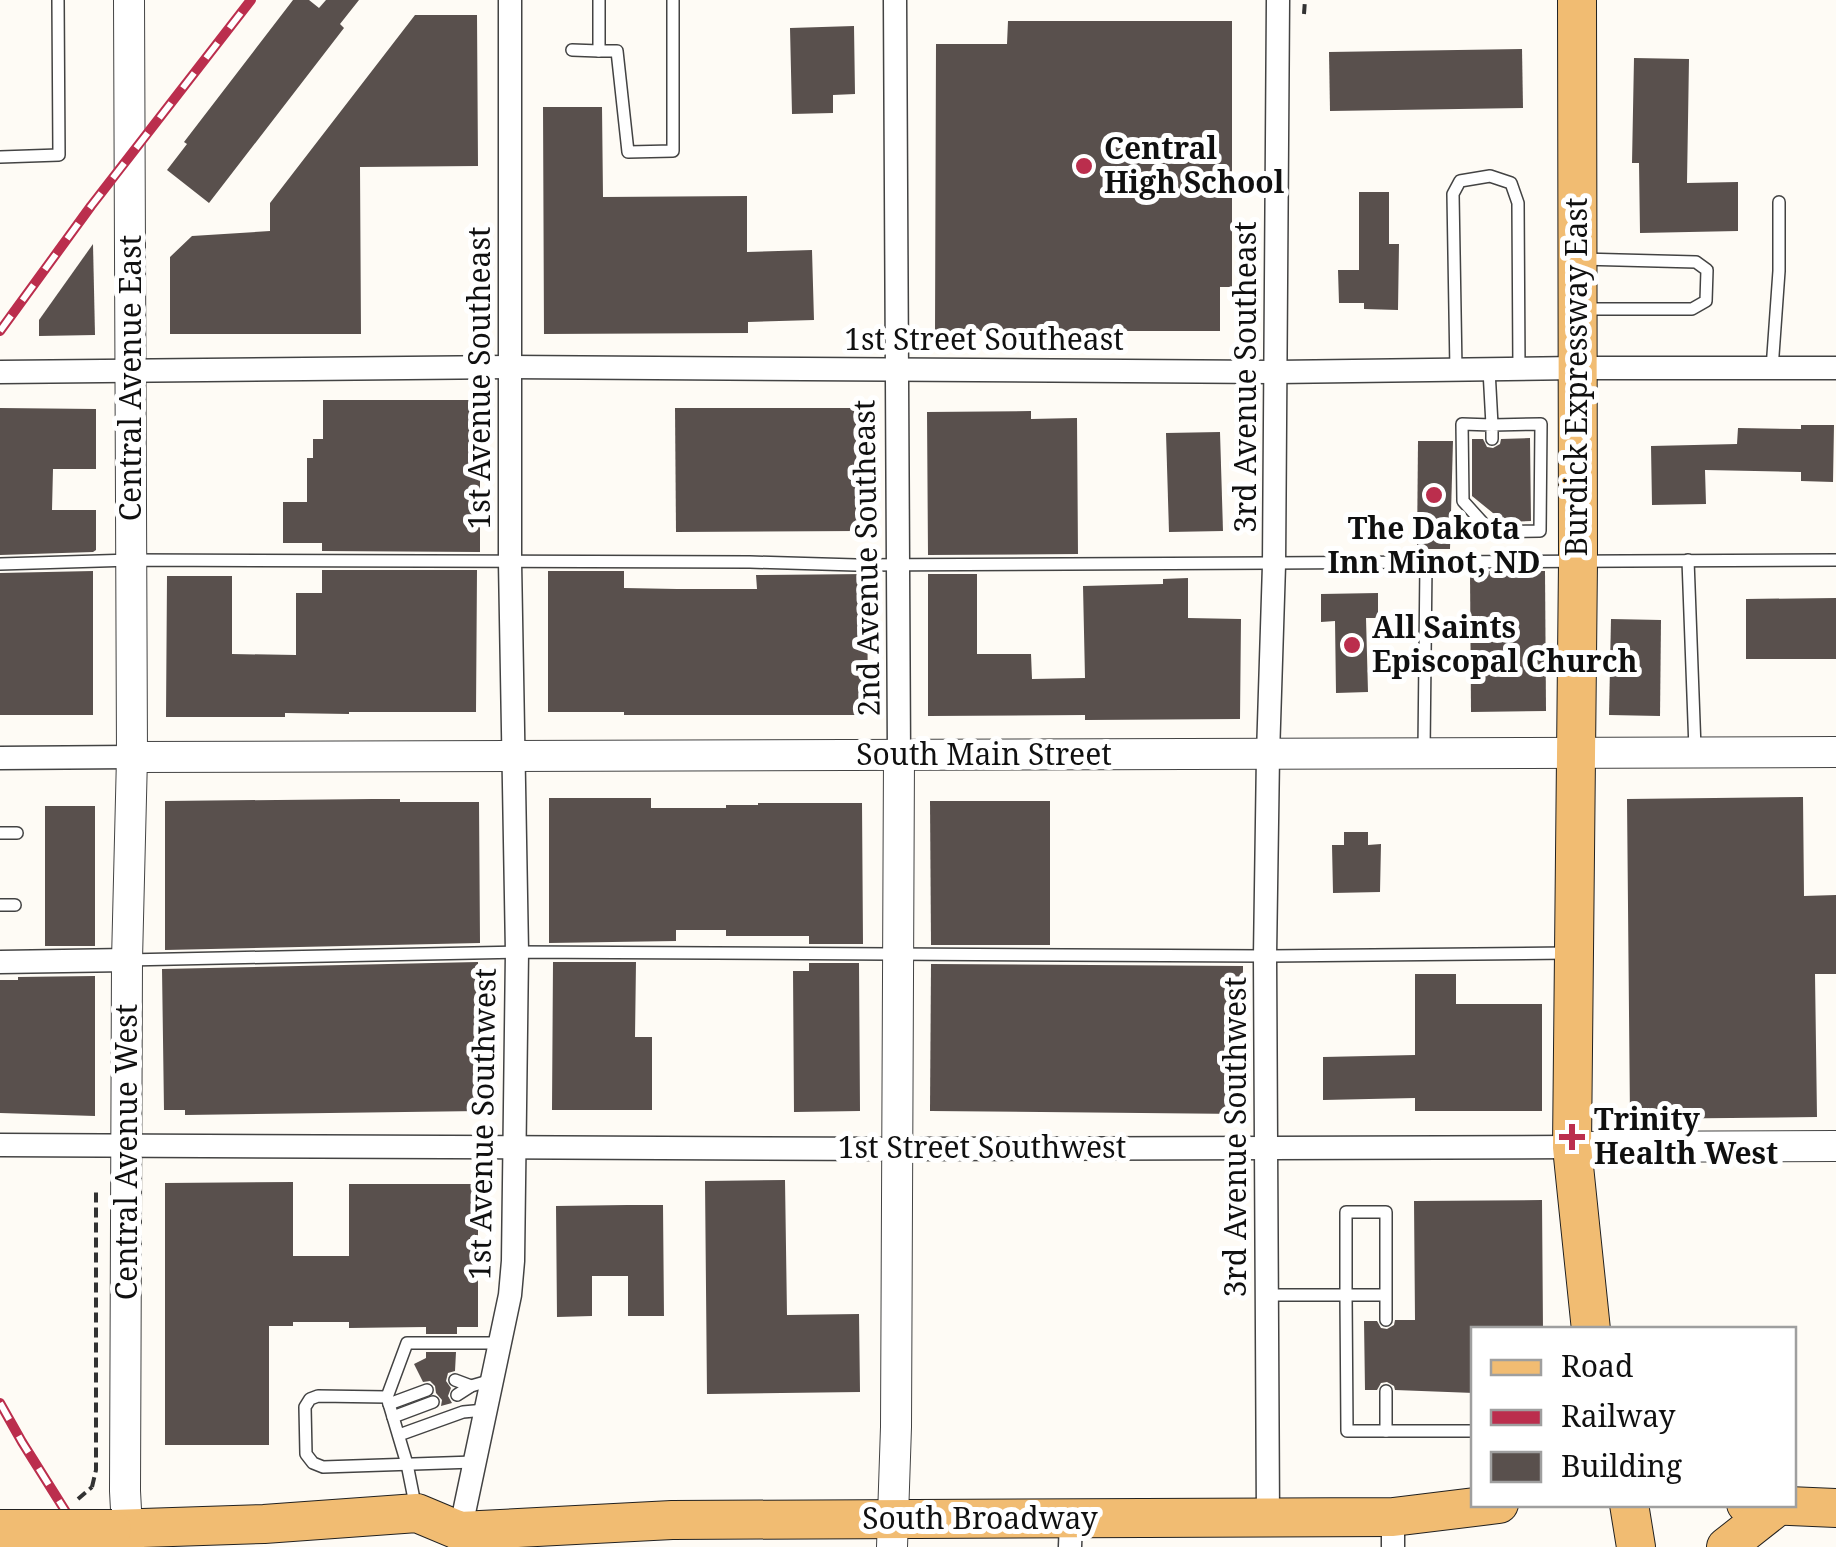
<svg xmlns="http://www.w3.org/2000/svg" width="1836" height="1547" font-family="'Noto Serif',serif">
  <rect width="100%" height="100%" fill="#fefbf5"/>
  <g fill="#59504d">
    <path d="M293 0H309L319 8 326 0H359L340 24 344 28 209 203 167 170 187 144 184 142Z"/>
    <path d="M415 15H477L478 166 360 167 361 334H170V257L192 236 270 231V203Z"/>
    <path d="M1008 21H1232V287H1220V331H935L936 44H1007Z"/>
    <path d="M854 26 855 94 833 95V113L792 114 790 28Z"/>
    <path d="M1522 49 1523 108 1330 111 1329 52Z"/>
    <path d="M1634 58 1689 59 1687 183 1738 182V231L1640 233 1639 163H1632Z"/>
    <path d="M543 107H602L603 197 747 196V252L812 250 814 320 748 322V333L544 334Z"/>
    <path d="M1359 192H1389V244H1399L1398 310 1364 309V303H1339L1338 270H1359Z"/>
    <path d="M93 244 95 335 39 336V320Z"/>
    <path d="M323 400H480V552L322 551V543H283V502H307V458H313V439H323Z"/>
    <path d="M0 408 96 409V469H53L52 510H96V550L93 552 0 555Z"/>
    <path d="M675 408H856L857 531 676 532Z"/>
    <path d="M1031 411V419L1077 418 1078 554 928 555 927 412Z"/>
    <path d="M1801 425H1834L1833 482 1801 481V472L1705 470 1706 504 1652 505 1651 446 1737 444 1738 428 1801 429Z"/>
    <path d="M1220 432 1223 531 1169 532 1166 433Z"/>
    <path d="M1530 438 1531 521 1504 522 1472 496V439H1483L1487 447 1493 448 1500 444 1501 439Z"/>
    <path d="M1418 441H1453L1450 549H1417Z"/>
    <path d="M322 570H477L476 712H349V714L285 713V717H166L167 576H232V654L296 655V593H322Z"/>
    <path d="M93 571V715H0V573Z"/>
    <path d="M548 571H624V588L677 589H757L756 575 867 574 868 715H624V712H548Z"/>
    <path d="M1470 571H1545L1546 711 1471 712Z"/>
    <path d="M928 574H977V654H1031L1032 679 1085 678 1083 586 1163 584V579L1188 578V618L1241 619 1240 719 1085 720V715L928 716Z"/>
    <path d="M1378 593V618H1366L1368 692 1336 693 1335 621 1321 622V594Z"/>
    <path d="M1836 598V659H1746V599Z"/>
    <path d="M1611 619 1661 620 1660 716 1609 715Z"/>
    <path d="M1803 797 1804 896 1836 895V974H1815L1817 1117 1630 1119 1627 799Z"/>
    <path d="M549 798H651V808H726V805H758V803H862L863 944H809V936H726V930H676V941L549 943Z"/>
    <path d="M372 799H400V802H479L480 943 165 950V801Z"/>
    <path d="M930 801H1050V945H931Z"/>
    <rect x="45" y="806" width="50" height="140"/>
    <path d="M1344 832H1368V845L1381 844 1380 892 1333 893 1332 845H1344Z"/>
    <path d="M478 962 480 1111 185 1115V1110H164L162 969Z"/>
    <path d="M553 962H636L635 1037H652V1110H552Z"/>
    <path d="M809 963H859L860 1111 794 1112 793 971H809Z"/>
    <path d="M931 964 1243 966 1242 1114 930 1111Z"/>
    <path d="M1415 974H1456V1004H1542V1111H1415V1098L1323 1100V1057L1415 1055Z"/>
    <path d="M95 976V1116L0 1113V980H18V977Z"/>
    <path d="M785 1180 787 1315 859 1314 860 1392 707 1394 705 1181Z"/>
    <path d="M293 1182V1256H349V1184H478V1327H457V1334H426V1327L349 1328V1322H293V1326H269V1445H165V1183Z"/>
    <path d="M1542 1200 1543 1330H1474V1393L1395 1390 1394 1386 1387 1382 1381 1383 1377 1390H1365L1364 1321H1377L1381 1328 1387 1329 1394 1325 1395 1320H1415L1414 1201Z"/>
    <path d="M627 1205H663L664 1316H628V1276H592V1316L557 1317 556 1206Z"/>
    <path d="M426 1352H456L455 1371 448 1373 446 1381 451 1388 448 1396 452 1403 441 1406 442 1400 436 1393 435 1386 430 1381 423 1382 414 1364 426 1358Z"/>
  </g>
  <g fill="none" stroke-linecap="round" stroke-linejoin="round">
    <g stroke="#434343" stroke-width="14">
      <g id="service">
        <path d="M599 0V51H617L628 152 673 151V0"/>
        <path d="M572 50 599 51"/>
        <path d="M0 157 59 155 58 0"/>
        <path d="M1581 259 1696 262 1707 270 1706 301 1692 309H1582"/>
        <path d="M1772 369 1779 271V202"/>
        <path d="M1456 370 1453 194 1460 181 1490 176 1511 183 1518 203 1519 369"/>
        <path d="M1489 370 1492 425 1541 424 1540 531 1491 532 1463 501 1462 424 1492 425V439"/>
        <path d="M1688 560 1695 749"/>
        <path d="M0 564 132 560 750 562 856 565 1836 560"/>
        <path d="M1424 750 1426 563"/>
        <path d="M0 833H17"/>
        <path d="M0 905H15"/>
        <path d="M127 960 517 952 1265 956 1569 953"/>
        <path d="M1266 1295H1346V1212H1386V1320"/>
        <path d="M1385 1295H1346L1347 1431H1474"/>
        <path d="M455 1380 471 1386"/>
        <path d="M457 1395 471 1386 492 1380"/>
        <path d="M387 1397 318 1396 310 1399 305 1407 306 1454 313 1463 323 1467 474 1462"/>
        <path d="M389 1404 427 1390"/>
        <path d="M393 1417 433 1402"/>
        <path d="M1386 1431V1391"/>
        <path d="M399 1435 463 1412 485 1410"/>
        <path d="M416 1509 407 1464 387 1397 407 1343H499"/>
      </g>
    </g>
    <g stroke="#434343" stroke-width="25">
      <g id="minor">
        <path d="M895 0 899 756"/>
        <path d="M0 372 509 367 1276 372 1577 368H1836"/>
        <path d="M0 758 132 757"/>
        <path d="M0 962 127 960"/>
        <path d="M0 1145 897 1149 1572 1147"/>
        <path d="M1268 1518 1265 956 1268 755 1274 565 1278 0"/>
        <path d="M458 1541 510 1295 513 1261 517 952 510 562V0"/>
        <path d="M1070 1547 1071 1520"/>
        <path d="M1393 1547V1517"/>
      </g>
    </g>
    <g stroke="#434343" stroke-width="32">
      <g id="tertiary">
        <path d="M132 757 1836 752"/>
        <path d="M1572 1147 1836 1146"/>
        <path d="M128 1547 125 1491 127 960 132 757 129 0"/>
        <path d="M892 1547 896 1427 899 756"/>
      </g>
    </g>
    <g stroke="#212121" stroke-width="40">
      <g id="primary">
        <path d="M1577 0 1578 561 1572 1147 1591 1330"/>
        <path d="M1629 1504 1636 1547"/>
        <path d="M1746 1504 1836 1508"/>
        <path d="M112 1529 264 1524 417 1513 460 1531 672 1520 1393 1517 1499 1504"/>
        <path d="M1726 1547 1778 1506 1774 1504"/>
      </g>
    </g>
    <g stroke="#323232" stroke-width="4" stroke-dasharray="10 5" stroke-linecap="butt">
      <path d="M1304 14 1305 0"/>
      <path d="M92 1487 96 1470V1188"/>
    </g>
    <use href="#service" stroke="#fff" stroke-width="11"/>
    <use href="#minor" stroke="#fff" stroke-width="22"/>
    <use href="#tertiary" stroke="#fff" stroke-width="30"/>
    <use href="#primary" stroke="#f1bc72" stroke-width="38"/>
    <g stroke="#bb2e4d" stroke-width="10">
      <g id="rail">
        <path d="M0 331 91 206 251 0"/>
        <path d="M0 1403 22 1442 88 1547"/>
      </g>
    </g>
    <use href="#rail" stroke="#fff" stroke-width="6" stroke-dasharray="19" stroke-linecap="butt"/>
    <g stroke="#212121" stroke-width="40" stroke-linecap="butt">
      <path id="primary-bridge" d="M0 1529H112"/>
    </g>
    <path stroke="#323232" stroke-width="4" stroke-dasharray="10 5" stroke-linecap="butt" d="M78 1499 92 1487"/>
    <use href="#primary-bridge" stroke="#f1bc72" stroke-width="38"/>
  </g>
  <g fill="#bb2e4d" stroke="#fff" stroke-width="4">
    <circle cx="1084" cy="166" r="10"/>
    <circle cx="1434" cy="495" r="10"/>
    <circle cx="1352" cy="645" r="10"/>
    <path d="M1567 1122h10v10h10v10h-10v10h-10v-10h-10v-10h10z"/>
  </g>
  <g text-anchor="middle" stroke-width="10" stroke-linejoin="round" paint-order="stroke">
    <g font-size="30" font-weight="bold" fill="#101010" stroke="#fff" text-anchor="start">
      <text x="1104" y="159">Central<tspan x="1104" dy="34">High School</tspan></text>
      <text x="1434" y="539" text-anchor="middle">The Dakota<tspan x="1434" dy="34">Inn Minot, ND</tspan></text>
      <text x="1372" y="638">All Saints<tspan x="1372" dy="34">Episcopal Church</tspan></text>
      <text x="1594" y="1130">Trinity<tspan x="1594" dy="34">Health West</tspan></text>
    </g>
    <g font-size="30" fill="#101010" stroke="#fff">
      <text x="984" y="350">1st Street Southeast</text>
      <text transform="translate(1246 377) rotate(-90)" y="10">3rd Avenue Southeast</text>
      <text transform="translate(1577 377) rotate(-90)" y="10">Burdick Expressway East</text>
      <text transform="translate(131 378) rotate(-90)" y="10">Central Avenue East</text>
      <text transform="translate(480 378) rotate(-90)" y="10">1st Avenue Southeast</text>
      <text transform="translate(867 558) rotate(-91)" y="10">2nd Avenue Southeast</text>
      <text x="984" y="765">South Main Street</text>
      <text transform="translate(483 1124) rotate(-89)" y="10">1st Avenue Southwest</text>
      <text transform="translate(1236 1137) rotate(-90)" y="10">3rd Avenue Southwest</text>
      <text x="982" y="1158">1st Street Southwest</text>
      <text transform="translate(127 1152) rotate(-90)" y="10">Central Avenue West</text>
      <text x="980" y="1529">South Broadway</text>
    </g>
  </g>
  <rect x="1471" y="1327" width="325" height="180" fill="#ffffff" stroke="#9f9f9f" stroke-width="2.5"/>
  <rect x="1491" y="1360" width="50" height="15" fill="#f1bc72" stroke="#9f9f9f" stroke-width="2.5"/>
  <text x="1561" y="1377" font-size="30" fill="#101010">Road</text>
  <rect x="1491" y="1410" width="50" height="15" fill="#bb2e4d" stroke="#9f9f9f" stroke-width="2.5"/>
  <text x="1561" y="1427" font-size="30" fill="#101010">Railway</text>
  <rect x="1491" y="1452" width="50" height="30" fill="#59504d" stroke="#9f9f9f" stroke-width="2.5"/>
  <text x="1561" y="1477" font-size="30" fill="#101010">Building</text>
</svg>
